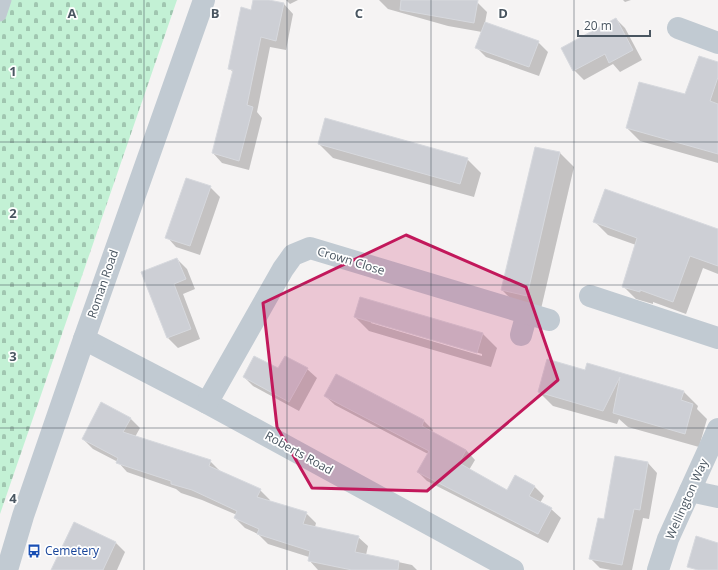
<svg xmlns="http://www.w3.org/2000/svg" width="718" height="570" font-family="'Open Sans',sans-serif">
  <defs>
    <pattern id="cemetery-stones" width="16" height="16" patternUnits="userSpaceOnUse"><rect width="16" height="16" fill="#c3f1d5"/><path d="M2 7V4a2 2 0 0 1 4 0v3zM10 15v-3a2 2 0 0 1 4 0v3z" fill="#a0c6b0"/></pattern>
  </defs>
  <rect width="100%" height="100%" fill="#f5f3f3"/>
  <path fill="url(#cemetery-stones)" d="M0 0H177L0 514Z"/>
  <g fill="#0003" fill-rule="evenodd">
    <path d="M254 0 284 4 293 14 286 50 270 47 257 112 262 118 249 170 222 163 213 153 234 73 229 68 252 11Z"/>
    <path d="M286 0H298L290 4Z"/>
    <path d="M379 0H465L477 2 487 12 485 23 538 42 548 52 539 76 486 57 476 47 482 32 448 26 388 9Z"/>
    <path d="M623 0H631L625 2Z"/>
    <path d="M616 19 625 28 642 60 620 72 613 64 584 80 574 70Z"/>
    <path d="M718 64V163L640 141 627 128 686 96Z"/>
    <path d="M319 144 467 159 481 173 474 197 333 158Z"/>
    <path d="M535 148 560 153 574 167 541 309 516 304 502 290Z"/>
    <path d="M210 187 220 197 200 255 176 247 167 237Z"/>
    <path d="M595 222 718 230V274L703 268 686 314 653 302V304L636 299 623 286 636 245 608 235Z"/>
    <path d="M177 259 187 269 195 289 183 294 200 339 178 348 168 338 143 272Z"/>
    <path d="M361 298 483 334 497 348 491 367 369 331 355 317ZM371 321 482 354V356L371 323Z"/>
    <path d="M588 364 684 392 698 406 697 409 707 419 699 447 628 427 619 419 617 424 553 406 539 392 586 371Z"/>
    <path d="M307 369 317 378 299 411 253 386 244 377 278 370Z"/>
    <path d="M336 375 424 421 433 430 432 432 466 450 475 460 469 470 507 491 534 486 544 496 540 503 551 509 561 518 548 543 427 481 418 472 428 454 335 405 325 396Z"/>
    <path d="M130 418 140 428 135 437 210 461 220 471 260 490 270 500 269 501 306 513 316 523 315 527 358 537 368 546 366 555 412 565 417 570H318L309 560V557L268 544 258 534 245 528 235 518 237 515 202 500 181 493 176 489 127 472 118 462 93 449 83 439Z"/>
    <path d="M648 463 657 473 649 519 643 518 632 570H611L600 568 590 558 604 520Z"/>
    <path d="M74 523 116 543 125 552 117 570H53Z"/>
  </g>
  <g fill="#cdcfd5" stroke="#d7d9de">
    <path d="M253 0H269L284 3 276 41 261 37 247 105 253 107 239 161 212 153 233 70 228 69 241 7 251 10Z"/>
    <path d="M401 0H478L474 23 400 10Z"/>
    <path d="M616 18 633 50 609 63 605 54 573 71 561 48Z"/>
    <path d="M485 22 539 41 529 67 475 48Z"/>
    <path d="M699 56 718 62V77L710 101 718 104V154L626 128 639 82 685 94Z"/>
    <path d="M325 118 468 158 460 184 318 144Z"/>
    <path d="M535 147 560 152 527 296 501 290Z"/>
    <path d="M186 178 211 186 190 246 165 238Z"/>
    <path d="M605 189 718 229V266L690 256 673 302 640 290V292L622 287 637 238 593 222Z"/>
    <path d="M177 258 186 279 174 284 191 329 167 338 141 272Z"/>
    <path d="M360 297 483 333 477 353 354 317Z"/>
    <path d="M254 356 278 368 285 356 308 368 289 402 243 377Z"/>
    <path d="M547 359 585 370 587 363 684 391 681 400 693 404 685 434 613 413 620 377 603 411 538 392Z"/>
    <path d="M336 374 424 420 422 426 466 450 459 463 507 490 515 475 535 486 529 496 552 508 538 534 417 472 429 451 324 396Z"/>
    <path d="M101 402 131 418 123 432 211 460 209 466 261 489 257 497 307 512 303 524 359 536 355 552 399 561 398 570H352L308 561 310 551 257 534 259 529 234 518 237 511 192 490 171 484V481L116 463 118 458 82 439Z"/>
    <path d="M615 456 648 462 640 510 634 509 622 565 589 559 598 518 604 519Z"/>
    <path d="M74 522 116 542 103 570H51Z"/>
    <path d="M696 536 718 543V570H698L687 567Z"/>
  </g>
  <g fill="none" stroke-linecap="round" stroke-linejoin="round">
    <path stroke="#c1cad2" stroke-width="13" d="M0 15 5 0"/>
    <g stroke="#c1cad2" stroke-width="22">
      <path d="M678 28 718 43"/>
      <path d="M590 296 718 338"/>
      <path d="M521 335 527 313"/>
      <path d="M84 339 207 403 513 570"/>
      <path d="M207 403 283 269 293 255 310 248 549 320"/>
      <path d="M690 491 718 497"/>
      <path d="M7 570 23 516 84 339 204 0"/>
      <path d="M658 570 668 539 718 429"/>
    </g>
  </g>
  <path fill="#c2185b" fill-opacity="0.2" stroke="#c2185b" stroke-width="3" stroke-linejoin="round" d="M406 235 526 287 558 380 427 491 312 488 277 427 263 303Z"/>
  <path fill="none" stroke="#4a5661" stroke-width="1" stroke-opacity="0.55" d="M144 0V570M287 0V570M431 0V570M574 0V570M0 142H718M0 285H718M0 428H718"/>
  <defs>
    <g id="bus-bare" transform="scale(1.08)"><path d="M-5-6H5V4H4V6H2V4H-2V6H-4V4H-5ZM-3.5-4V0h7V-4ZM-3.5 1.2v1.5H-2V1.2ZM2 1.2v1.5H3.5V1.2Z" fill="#1a4fb4" stroke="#fff" stroke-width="2.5" paint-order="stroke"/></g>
  </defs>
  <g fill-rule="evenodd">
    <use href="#bus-bare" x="34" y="551"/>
  </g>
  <g text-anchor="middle" stroke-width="3.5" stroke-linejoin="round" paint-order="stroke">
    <g font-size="12" fill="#4a5661" stroke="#fff">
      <text transform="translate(351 261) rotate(17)" y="4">Crown Close</text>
      <text transform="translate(103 284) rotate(-71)" y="4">Roman Road</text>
      <text transform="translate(299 453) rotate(29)" y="4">Roberts Road</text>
      <text transform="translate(687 499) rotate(-66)" y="4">Wellington Way</text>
    </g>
    <g font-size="12" fill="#164399" stroke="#fff" text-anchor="start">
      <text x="45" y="555">Cemetery</text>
    </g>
  </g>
  <g font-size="13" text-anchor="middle" font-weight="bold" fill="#4a5661" stroke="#fff" stroke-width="3.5" stroke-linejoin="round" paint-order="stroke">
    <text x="72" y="18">A</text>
    <text x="215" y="18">B</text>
    <text x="359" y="18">C</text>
    <text x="503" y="18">D</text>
    <text x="13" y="76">1</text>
    <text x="13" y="218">2</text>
    <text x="13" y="361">3</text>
    <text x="13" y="503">4</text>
  </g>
  <path d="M578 30v6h72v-6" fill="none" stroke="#4a5661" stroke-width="2"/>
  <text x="584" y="30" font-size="12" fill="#4a5661" stroke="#ffffff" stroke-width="3" paint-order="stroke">20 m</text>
</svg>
